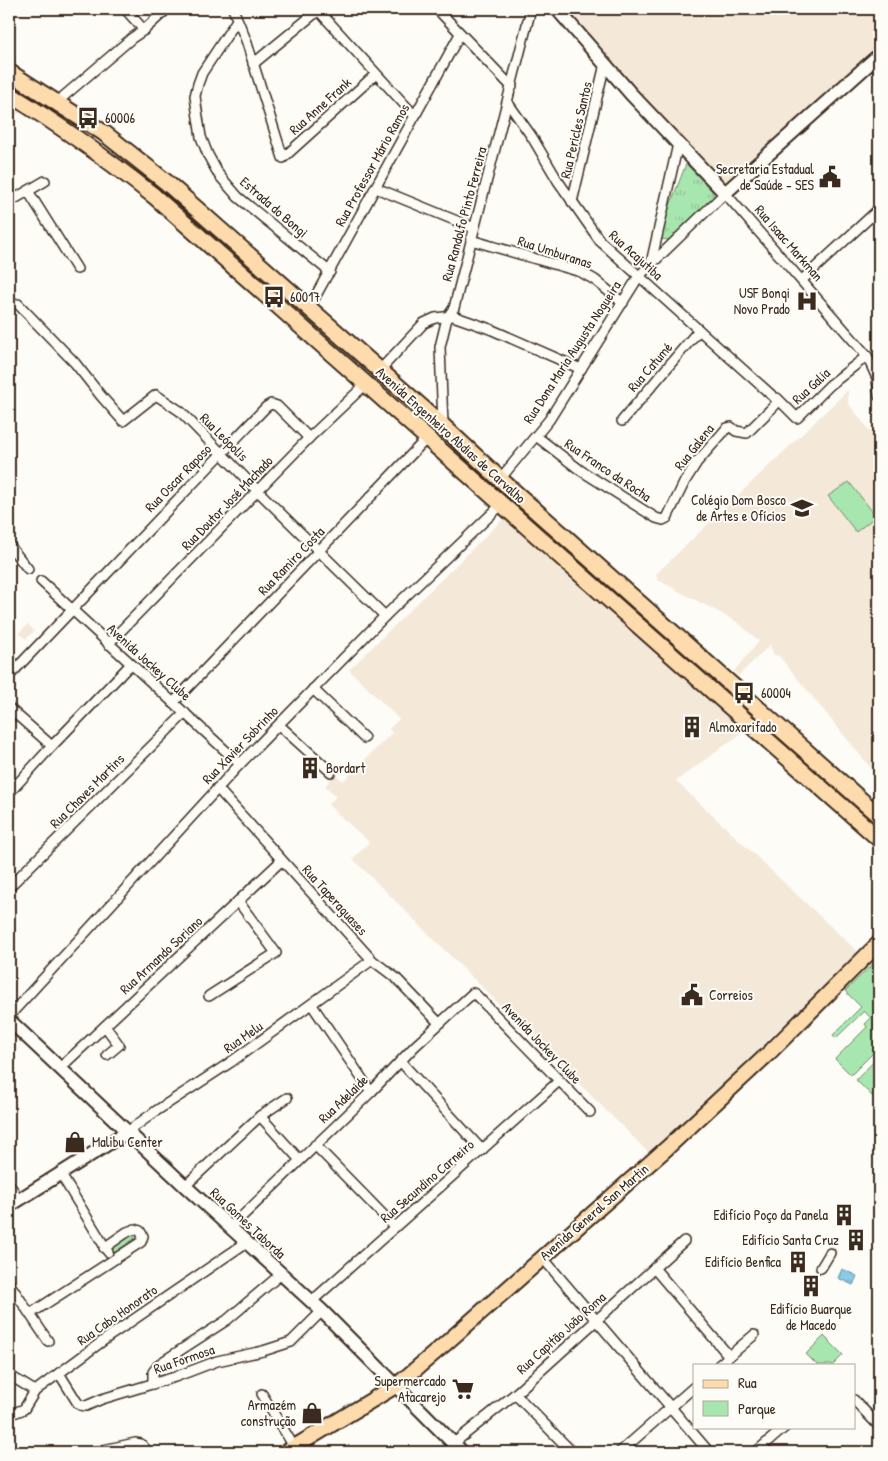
<svg xmlns="http://www.w3.org/2000/svg" width="888" height="1461" font-family="'Patrick Hand',sans-serif">
  <defs>
    <pattern id="park-tufts" width="24" height="20" patternUnits="userSpaceOnUse" patternTransform="scale(1.25)"><rect width="24" height="20" fill="#a7e7af"/><path d="M3 7l-1-3M5 7V3M7 7l1-3M15 17l-1-3M17 17v-4M19 17l1-3" fill="none" stroke="#91c696"/></pattern>
    <pattern id="water-ripples" width="26" height="14" patternUnits="userSpaceOnUse" patternTransform="scale(1.25)"><rect width="26" height="14" fill="#87cde9"/><path d="M2 4q2-2 4 0t4 0M15 11q2-2 4 0t4 0" fill="none" stroke="#75b0c7"/></pattern>
  </defs>
  <rect width="100%" height="100%" fill="#fdfcf7"/>
  <filter id="ink" filterUnits="userSpaceOnUse"><feTurbulence type="fractalNoise" baseFrequency=".02" numOctaves="2"/><feDisplacementMap in="SourceGraphic" scale="10" xChannelSelector="R" yChannelSelector="G"/><feConvolveMatrix kernelMatrix="1 2 1 2 8 2 1 2 1" color-interpolation-filters="sRGB"/></filter>
  <g filter="url(#ink)">
    <g fill="#f4e9d9">
      <path d="M558 9H879V47L725 193Z"/>
      <path d="M9 98 28 109 9 118Z"/>
      <path d="M848 390V403L879 442V778L779 656 774 655 770 645 738 676 734 671 759 641 737 622 658 580 656 574Z"/>
      <path d="M505 517 743 732 676 781 858 952 651 1155 353 859 369 842 328 805 336 796 325 786 335 774 343 781 392 733 389 729 399 719 349 670Z"/>
      <path d="M28 624 34 631 26 639 19 633Z"/>
    </g>
    <g fill="#a7e7af" stroke="#718866">
      <path d="M849 482 876 516 856 532 828 496Z"/>
      <path d="M875 962 879 967V1017L876 1021 879 1024V1047L851 1075 835 1059 867 1027 865 1024 871 1018 864 1011 836 1038 833 1035 861 1007 845 991Z"/>
      <path d="M879 1056V1089L872 1096 856 1080Z"/>
      <path d="M824 1336 843 1355 833 1365H817L806 1354Z"/>
    </g>
    <g fill="url(#park-tufts)" stroke="#718866">
      <path d="M686 164 713 192 714 198 712 202 670 240 661 239 659 234Z"/>
      <path d="M129 1232 135 1234 134 1239 112 1254 107 1248Z"/>
    </g>
    <path fill="url(#water-ripples)" stroke="#698c98" d="M842 1269 857 1276 853 1285 838 1278Z"/>
    <g fill="none" stroke-linecap="round" stroke-linejoin="round">
      <g stroke="#3b2a1e" stroke-width="12">
        <g id="street">
          <path d="M125 9 144 30"/>
          <path d="M233 9 246 40 283 158 376 74"/>
          <path d="M437 9 512 87"/>
          <path d="M318 10 415 116"/>
          <path d="M237 20 202 73 198 84 195 96 196 104 201 137 208 155 219 175 238 197 330 272"/>
          <path d="M253 64 320 9"/>
          <path d="M57 102 132 38 144 30 167 9"/>
          <path d="M508 103 532 137 558 181 600 241 777 400 776 404 747 433 736 431 731 427 727 428 697 462 685 481 667 518 663 520 656 518 580 470 536 436"/>
          <path d="M376 188 474 228"/>
          <path d="M28 191 77 269"/>
          <path d="M9 202 45 181"/>
          <path d="M572 202 605 64"/>
          <path d="M471 240 581 272 595 280 623 303"/>
          <path d="M651 263 678 144"/>
          <path d="M802 280 879 209"/>
          <path d="M18 304 75 363 101 396 123 421 156 395 180 411 258 491 385 616"/>
          <path d="M309 308 460 34"/>
          <path d="M379 371 424 323 435 318 453 316 490 329 581 369"/>
          <path d="M777 398 797 418 830 385 867 356"/>
          <path d="M622 421 699 330"/>
          <path d="M443 425 440 347 447 318 454 308 459 288 531 9"/>
          <path d="M500 479 549 420 639 276 725 193 867 356 877 378 879 396"/>
          <path d="M9 545 28 569"/>
          <path d="M41 581 240 764"/>
          <path d="M108 644 309 438 367 383"/>
          <path d="M9 676 266 407 271 404 277 406 309 438"/>
          <path d="M313 689 364 738"/>
          <path d="M173 703 427 438"/>
          <path d="M9 708 52 746"/>
          <path d="M279 725 331 772"/>
          <path d="M217 788 372 960 396 978 439 1023"/>
          <path d="M9 793 52 746 130 665"/>
          <path d="M9 887 185 713"/>
          <path d="M209 996 276 953 238 901"/>
          <path d="M312 1005 371 1092"/>
          <path d="M9 1016 240 764 385 616 502 504"/>
          <path d="M105 1026 119 1045 107 1055"/>
          <path d="M401 1062 482 1150"/>
          <path d="M60 1068 281 861"/>
          <path d="M260 1116 299 1159"/>
          <path d="M127 1132 156 1111 231 1062 372 960"/>
          <path d="M315 1145 395 1227"/>
          <path d="M60 1173 108 1252"/>
          <path d="M9 1184 19 1200"/>
          <path d="M185 1186 260 1116 287 1098"/>
          <path d="M231 1227 371 1092 415 1046 473 993 475 994 590 1112"/>
          <path d="M542 1257 709 1452"/>
          <path d="M654 1268 729 1356"/>
          <path d="M821 1268 830 1253"/>
          <path d="M9 1283 48 1341"/>
          <path d="M312 1301 559 1081"/>
          <path d="M30 1314 141 1242 143 1236 140 1231 135 1229 127 1232 104 1248"/>
          <path d="M719 1365 754 1335"/>
          <path d="M59 1373 77 1402 80 1405 86 1406 102 1399 175 1377 217 1361 263 1351 291 1342 322 1311"/>
          <path d="M9 1375 35 1391"/>
          <path d="M153 1384V1372L159 1364 227 1320 281 1274"/>
          <path d="M262 1394 296 1450"/>
          <path d="M515 1394 572 1452"/>
          <path d="M854 1400 879 1426"/>
          <path d="M9 1415 24 1409 35 1391 111 1335 247 1242"/>
          <path d="M454 1443 515 1394 684 1241"/>
          <path d="M94 1452 135 1443 141 1444 148 1452"/>
          <path d="M620 1452 694 1387"/>
          <path d="M756 1452 785 1427"/>
        </g>
      </g>
      <g stroke="#3b2a1e" stroke-width="16">
        <g id="secondary">
          <path d="M557 9 631 94 725 193 879 55"/>
          <path d="M9 1020 185 1186 322 1311 462 1452"/>
          <path d="M9 1206 127 1132"/>
        </g>
      </g>
      <g stroke="#3b2a1e" stroke-width="18">
        <path id="primary" d="M286 1452 397 1385 445 1344 667 1148 770 1052 879 943"/>
      </g>
      <g stroke="#3b2a1e" stroke-width="19">
        <g id="highway">
          <path d="M9 72 104 133 166 182 443 426 500 479 879 816"/>
          <path d="M9 94C60 125 107 159 154 196L879 839"/>
        </g>
      </g>
      <use href="#street" stroke="#fdfcf7" stroke-width="9"/>
      <use href="#secondary" stroke="#fdfcf7" stroke-width="12"/>
      <use href="#primary" stroke="#fedbac" stroke-width="14"/>
      <use href="#highway" stroke="#fedbac" stroke-width="15"/>
    </g>
  </g>
  <defs>
    <g id="bus-bare" transform="scale(1.725)"><path d="M-5-6H5V4H4V6H2V4H-2V6H-4V4H-5ZM-3.5-4V0h7V-4ZM-3.5 1.2v1.5H-2V1.2ZM2 1.2v1.5H3.5V1.2Z" fill="#3b2a1e" stroke="#fdfcf7" stroke-width="2.5" paint-order="stroke"/></g>
    <g id="civic-bare" transform="scale(1.725)"><path d="M-.6-6.5H3V-4.5H.6V-3L4-1V1h2V6H-6V1h2V-1L-.6-3ZM-1.2 2.5V6h2.4V2.5Z" fill="#3b2a1e" stroke="#fdfcf7" stroke-width="2.5" paint-order="stroke"/></g>
    <g id="hospital-bare" transform="scale(1.725)"><path d="M-5-5h3v3.5h4V-5h3V5h-3V1.5h-4V5h-3Z" fill="#3b2a1e" stroke="#fdfcf7" stroke-width="2.5" paint-order="stroke"/></g>
    <g id="school-bare" transform="scale(1.725)"><path d="M0-5L7-2L0 1L-7-2ZM-4 1L0 2.5L4 1V4Q0 6-4 4Z" fill="#3b2a1e" stroke="#fdfcf7" stroke-width="2.5" paint-order="stroke"/></g>
    <g id="building-bare" transform="scale(1.725)"><path d="M-4-6H4V6H1V3H-1V6H-4ZM-2.5-4.3h1.7v1.8h-1.7ZM.8-4.3h1.7v1.8H.8ZM-2.5-1h1.7V.8h-1.7ZM.8-1h1.7V.8H.8Z" fill="#3b2a1e" stroke="#fdfcf7" stroke-width="2.5" paint-order="stroke"/></g>
    <g id="shop-bare" transform="scale(1.725)"><path d="M-5-2.5h2.3a2.7 3.5 0 0 1 5.4 0H5L5.5 6h-11ZM-1.5-2.5h3a1.5 2.3 0 0 0-3 0Z" fill="#3b2a1e" stroke="#fdfcf7" stroke-width="2.5" paint-order="stroke"/></g>
    <g id="supermarket-bare" transform="scale(1.725)"><path d="M-6-5.5h2.5l.6 2H6L4.5 2H-2.5L-4.4-4H-6ZM-1.5 3.2a1.3 1.3 0 1 0 .1 0ZM3 3.2a1.3 1.3 0 1 0 .1 0Z" fill="#3b2a1e" stroke="#fdfcf7" stroke-width="2.5" paint-order="stroke"/></g>
  </defs>
  <g fill-rule="evenodd">
    <use href="#bus-bare" x="88" y="118"/>
    <use href="#civic-bare" x="830" y="177"/>
    <use href="#bus-bare" x="274" y="297"/>
    <use href="#hospital-bare" x="807" y="301"/>
    <use href="#school-bare" x="802" y="508"/>
    <use href="#bus-bare" x="744" y="693"/>
    <use href="#building-bare" x="692" y="727"/>
    <use href="#building-bare" x="310" y="768"/>
    <use href="#civic-bare" x="692" y="995"/>
    <use href="#shop-bare" x="75" y="1142"/>
    <use href="#building-bare" x="844" y="1215"/>
    <use href="#building-bare" x="856" y="1240"/>
    <use href="#building-bare" x="798" y="1262"/>
    <use href="#building-bare" x="811" y="1286"/>
    <use href="#supermarket-bare" x="463" y="1389"/>
    <use href="#shop-bare" x="312" y="1413"/>
  </g>
  <g text-anchor="middle" stroke-width="4" stroke-linejoin="round" paint-order="stroke">
    <g font-size="14" fill="#3b2a1e" stroke="#fdfcf7">
      <text transform="translate(320 106) rotate(-42)" y="5">Rua Anne Frank</text>
      <text transform="translate(576 130) rotate(-77)" y="5">Rua Pericles Santos</text>
      <text transform="translate(372 165) rotate(-61)" y="5">Rua Professor Mário Ramos</text>
      <text transform="translate(274 207) rotate(41)" y="5">Estrada do Bongi</text>
      <text transform="translate(464 214) rotate(-75)" y="5">Rua Randolfo Pinto Ferreira</text>
      <text transform="translate(789 243) rotate(49)" y="5">Rua Isaac Markman</text>
      <text transform="translate(555 252) rotate(18)" y="5">Rua Umburanas</text>
      <text transform="translate(636 255) rotate(42)" y="5">Rua Acajutiba</text>
      <text transform="translate(572 352) rotate(-57)" y="5">Rua Dona Maria Augusta Nogueira</text>
      <text transform="translate(650 367) rotate(-49)" y="5">Rua Catumé</text>
      <text transform="translate(811 386) rotate(-43)" y="5">Rua Galia</text>
      <text transform="translate(451 435) rotate(42)" y="5">Avenida Engenheiro Abdias de Carvalho</text>
      <text transform="translate(224 437) rotate(45)" y="5">Rua Leópolis</text>
      <text transform="translate(694 447) rotate(-52)" y="5">Rua Galena</text>
      <text transform="translate(608 470) rotate(34)" y="5">Rua Franco da Rocha</text>
      <text transform="translate(178 478) rotate(-46)" y="5">Rua Oscar Raposo</text>
      <text transform="translate(227 503) rotate(-46)" y="5">Rua Doutor José Machado</text>
      <text transform="translate(291 561) rotate(-46)" y="5">Rua Ramiro Costa</text>
      <text transform="translate(149 662) rotate(42)" y="5">Avenida Jockey Clube</text>
      <text transform="translate(240 745) rotate(-46)" y="5">Rua Xavier Sobrinho</text>
      <text transform="translate(87 791) rotate(-45)" y="5">Rua Chaves Martins</text>
      <text transform="translate(335 900) rotate(48)" y="5">Rua Taperaguases</text>
      <text transform="translate(161 955) rotate(-43)" y="5">Rua Armando Soriano</text>
      <text transform="translate(243 1037) rotate(-35)" y="5">Rua Melu</text>
      <text transform="translate(542 1043) rotate(46)" y="5">Avenida Jockey Clube</text>
      <text transform="translate(343 1099) rotate(-44)" y="5">Rua Adelaide</text>
      <text transform="translate(427 1181) rotate(-41)" y="5">Rua Secundino Carneiro</text>
      <text transform="translate(594 1212) rotate(-41)" y="5">Avenida General San Martin</text>
      <text transform="translate(248 1223) rotate(43)" y="5">Rua Gomes Taborda</text>
      <text transform="translate(117 1315) rotate(-35)" y="5">Rua Cabo Honorato</text>
      <text transform="translate(561 1333) rotate(-42)" y="5">Rua Capitão João Roma</text>
      <text transform="translate(184 1359) rotate(-19)" y="5">Rua Formosa</text>
    </g>
    <g font-size="14" fill="#3b2a1e" stroke="#fdfcf7" text-anchor="end">
      <text x="105" y="123" text-anchor="start">60006</text>
      <text x="814" y="174">Secretaria Estadual<tspan x="814" dy="16">de Saúde - SES</tspan></text>
      <text x="790" y="298">USF Bongi<tspan x="790" dy="16">Novo Prado</tspan></text>
      <text x="290" y="302" text-anchor="start">60017</text>
      <text x="786" y="505">Colégio Dom Bosco<tspan x="786" dy="16">de Artes e Ofícios</tspan></text>
      <text x="761" y="698" text-anchor="start">60004</text>
      <text x="709" y="732" text-anchor="start">Almoxarifado</text>
      <text x="326" y="773" text-anchor="start">Bordart</text>
      <text x="709" y="1000" text-anchor="start">Correios</text>
      <text x="92" y="1147" text-anchor="start">Malibu Center</text>
      <text x="828" y="1220">Edifício Poço da Panela</text>
      <text x="839" y="1245">Edifício Santa Cruz</text>
      <text x="781" y="1267">Edifício Benfica</text>
      <text x="811" y="1314" text-anchor="middle">Edifício Buarque<tspan x="811" dy="16">de Macedo</tspan></text>
      <text x="446" y="1386">Supermercado<tspan x="446" dy="16">Atacarejo</tspan></text>
      <text x="296" y="1410">Armazém<tspan x="296" dy="16">construção</tspan></text>
    </g>
  </g>
  <rect width="888" height="1461" fill="none" stroke="#fdfcf7" stroke-width="30"/>
  <rect x="15" y="15" width="858" height="1431" fill="none" stroke="#3b2a1e" stroke-width="2" filter="url(#ink)"/>
  <rect x="693" y="1364" width="162" height="65" fill="#fdfcf7" stroke="#afa8a0"/>
  <rect x="703" y="1380" width="25" height="8" fill="#fedbac" stroke="#afa8a0"/>
  <text x="738" y="1388" font-size="15" fill="#3b2a1e">Rua</text>
  <rect x="703" y="1401" width="25" height="15" fill="#a7e7af" stroke="#afa8a0"/>
  <text x="738" y="1414" font-size="15" fill="#3b2a1e">Parque</text>
</svg>
